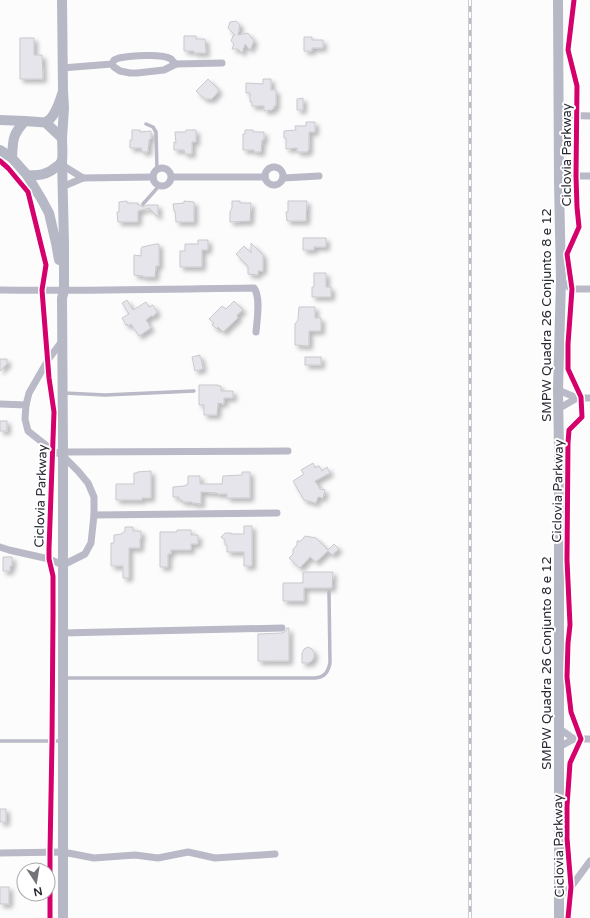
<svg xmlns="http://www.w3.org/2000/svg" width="590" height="918" font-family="'Varela Round',sans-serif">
  <defs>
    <filter id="shadow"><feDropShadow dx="3.5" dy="3.5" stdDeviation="2" flood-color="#0004"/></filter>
  </defs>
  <rect width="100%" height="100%" fill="#fcfcfc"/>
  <g fill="#e5e5eb" stroke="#c9c9ce" filter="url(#shadow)">
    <path d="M236 21 240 25 238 35 248 33 254 41 250 50 245 44 242 53 238 49H232L234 44 231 41 233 36 235 35 228 28 230 22Z"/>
    <path d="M184 36H196V39H205L206 53H194V51H184Z"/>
    <path d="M304 37H312V40H323V48H312V51H304Z"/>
    <path d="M20 38H34V55H42L43 79H20Z"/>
    <path d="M208 79 218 89V92L212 99H205L196 91Z"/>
    <path d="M263 79H271V90H276V106H274V109H272V110L264 111V106H252V102H250V93H246V83L263 84Z"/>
    <path d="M303 98V110H297V99Z"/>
    <path d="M306 122H315V132H309V150H308V152H297V148L286 149V138H284V131L296 130 295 126H306Z"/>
    <path d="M132 130H140V132L151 131V139L149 140 148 152H142L141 148H130V140H132Z"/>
    <path d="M186 130H196V142H192V154H185L184 150H174V142L176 143 175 132H186Z"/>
    <path d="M245 130H253V132H264V140H262L261 152H254V150H243V134H245Z"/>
    <path d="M127 201V203H138V205H140L143 207 147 205H158V217L149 208 138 211V222H118L117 212H119V202Z"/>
    <path d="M184 201 194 202V222H176L175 211H174L173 204 184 203Z"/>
    <path d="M232 201H240V203H251L250 221 230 222V212L232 208Z"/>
    <path d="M288 201H307L306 221H287L286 212H288Z"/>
    <path d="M303 238H326V247H314V250H303Z"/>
    <path d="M198 240H208V250H202V267H180V251H185V244H198Z"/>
    <path d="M251 243 263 255V271H258V275L248 274V266L236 254 244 246 251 253Z"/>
    <path d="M156 244H159V266H156L155 277H143V276L134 275V255L141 256V249L142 247Z"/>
    <path d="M314 273H326V287H331V297H312V287H314Z"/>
    <path d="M127 300 133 310 146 302 149 307 153 305 157 312 154 316H151L146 320 151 328 139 336 131 324 128 326 127 324 126 325 122 318 129 314 122 303Z"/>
    <path d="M234 301 243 310 237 315 238 318 223 332 218 327 217 329 212 325 214 323 209 319 222 306 226 309Z"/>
    <path d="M299 307H315V318H321V331H309V346L295 345V324L298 320Z"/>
    <path d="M200 355V358H201L203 369 195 371 192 357Z"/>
    <rect x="305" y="357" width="16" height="8"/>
    <path d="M0 359H7V364L0 371Z"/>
    <path d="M199 385H218V386H221V391H233V398H224V404L218 403 217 415H204V405H199Z"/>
    <rect x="0" y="421" width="7" height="10"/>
    <path d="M313 463 315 468 319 466 322 471 327 467 330 473 315 481 320 489 325 490 323 498 318 497 316 503 304 500 293 481 304 474 301 470Z"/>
    <path d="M151 471V498H142V500H116V484H134V473H137V472Z"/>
    <path d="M242 472H250V498H227V494H217V493L201 492V504L192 503V502H183L182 500H179V497H173V487L184 486 188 484V476H200V484H222L223 476 242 475Z"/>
    <path d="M244 526H252V566H244V552H227V545H225V540L221 537 225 533H231V534H244Z"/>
    <path d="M125 527H133V531H141V539H140V548H129V578H123V566H111V543H114V535L121 534 125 531Z"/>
    <path d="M177 530H191V535H198V544H191V550H171V554H168V567H160V532H177Z"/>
    <path d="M305 536 316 538 328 550 334 544 339 549 332 555 328 551 316 562 310 557 300 568 289 558 293 554V549L297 545V541H301Z"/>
    <path d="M3 557H12V566H10V571H3Z"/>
    <path d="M303 572H333L332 588H304V601H283V583H303Z"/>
    <path d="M287 628H289V661H258V634L282 633 286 631Z"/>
    <path d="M308 647 312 649 314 653V657L312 661 308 663H302V653L304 649Z"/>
    <rect x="0" y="809" width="6" height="13"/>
    <rect x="0" y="887" width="9" height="17"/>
  </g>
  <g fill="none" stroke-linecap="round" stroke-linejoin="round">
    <g stroke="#b9b9c7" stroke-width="3.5">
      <path d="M146 124 153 127 156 132 157 169"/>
      <path d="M143 204 159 186"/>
      <path d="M64 393 105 395 194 391"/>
      <path d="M63 678H315C325 677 328 672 330 663L329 592"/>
      <path d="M0 741H62"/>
    </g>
    <g stroke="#b9b9c7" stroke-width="7">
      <path d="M112 64 114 60 119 58C130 56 162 53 171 59 172 60 175 64 176 64"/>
      <path d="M62 68 112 64 114 67 120 71 130 73H137L164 70 176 64 222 63"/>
      <path d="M559 115 590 116"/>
      <path d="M62 165 83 178"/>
      <path d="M559 167 573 176"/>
      <circle cx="274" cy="176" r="9"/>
      <circle cx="162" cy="177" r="9"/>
      <path d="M172 177H265"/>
      <path d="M283 178 319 176"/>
      <path d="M559 183 573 176H590"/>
      <path d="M62 187 83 178 153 177"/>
      <path d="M561 280 571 289H590"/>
      <path d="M0 290C84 291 169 289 254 288 261 297 257 320 256 332"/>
      <path d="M558 390 577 398"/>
      <path d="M0 404 26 405 25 419 28 431 52 450 63 456 78 471 88 483 94 497V515L91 543 85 554 63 565 49 559 9 550 0 547"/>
      <path d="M26 405 29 393 48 360 62 341"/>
      <path d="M558 409 577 398H590"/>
      <path d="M63 452 288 451"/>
      <path d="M94 515 277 513"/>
      <path d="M62 633 282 628"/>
      <path d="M560 729 574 739"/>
      <path d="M559 747 574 739H590"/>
      <path d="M0 853 63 852 94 858 135 855 158 858 188 852 215 858 275 854"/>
      <path d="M559 897 571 887 590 861"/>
    </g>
    <g stroke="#b7b8c6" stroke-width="10">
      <path d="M558 0 559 183 561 280 558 390 559 450V918"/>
      <path d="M0 120 25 121"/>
      <path d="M45 122 62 138C62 143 63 156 62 160 61 163 58 166 56 167 47 175 38 176 27 175L12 158C13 140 12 135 25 121 29 121 42 123 45 122 55 119 60 100 63 91"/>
      <path d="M62 138 64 108 63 91 62 0"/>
      <path d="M0 150 12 158"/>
      <path d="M62 160 64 244V291L62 298 63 456V918"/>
      <path d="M27 175 42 200 49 213 56 243 59 260"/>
    </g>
    <g stroke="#bdbdc6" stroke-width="3.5">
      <path id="rail" d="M470 0V918"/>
    </g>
    <use href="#rail" stroke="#fff" stroke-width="2" stroke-dasharray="6" stroke-linecap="butt"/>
    <g stroke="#fff" stroke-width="8">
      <g id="cycleway">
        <path d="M0 161 8 168 28 192 46 265 42 290 49 378 54 412 49 549V559L53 576V615L52 741 50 852V918"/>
        <path d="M568 918 571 887 567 838V806L570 763 581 739 571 712 567 677 568 643 570 625 567 560 568 443 569 430 582 417 581 397 568 369V344L572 289 567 254 579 227 577 207 576 176 577 86 568 50 574 0"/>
      </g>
    </g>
    <use href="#cycleway" stroke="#d6006c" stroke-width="5"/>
  </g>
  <g text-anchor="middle" stroke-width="4" stroke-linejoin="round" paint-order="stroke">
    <g font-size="13" fill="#292a34" stroke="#fff">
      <text transform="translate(566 155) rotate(-90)" y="5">Ciclovia Parkway</text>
      <text transform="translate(546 315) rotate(-90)" y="5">SMPW Quadra 26 Conjunto 8 e 12</text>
      <text transform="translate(557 491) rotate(-89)" y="5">Ciclovia Parkway</text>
      <text transform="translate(40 496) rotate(-88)" y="5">Ciclovia Parkway</text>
      <text transform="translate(546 663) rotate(-90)" y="5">SMPW Quadra 26 Conjunto 8 e 12</text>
      <text transform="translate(558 846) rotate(-91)" y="5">Ciclovia Parkway</text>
    </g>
  </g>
  <g transform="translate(36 882) rotate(168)"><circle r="19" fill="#ffffff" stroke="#a9aaae"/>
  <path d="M0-3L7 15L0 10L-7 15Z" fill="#73747a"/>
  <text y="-6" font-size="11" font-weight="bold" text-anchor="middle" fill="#292a34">N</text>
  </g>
</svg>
